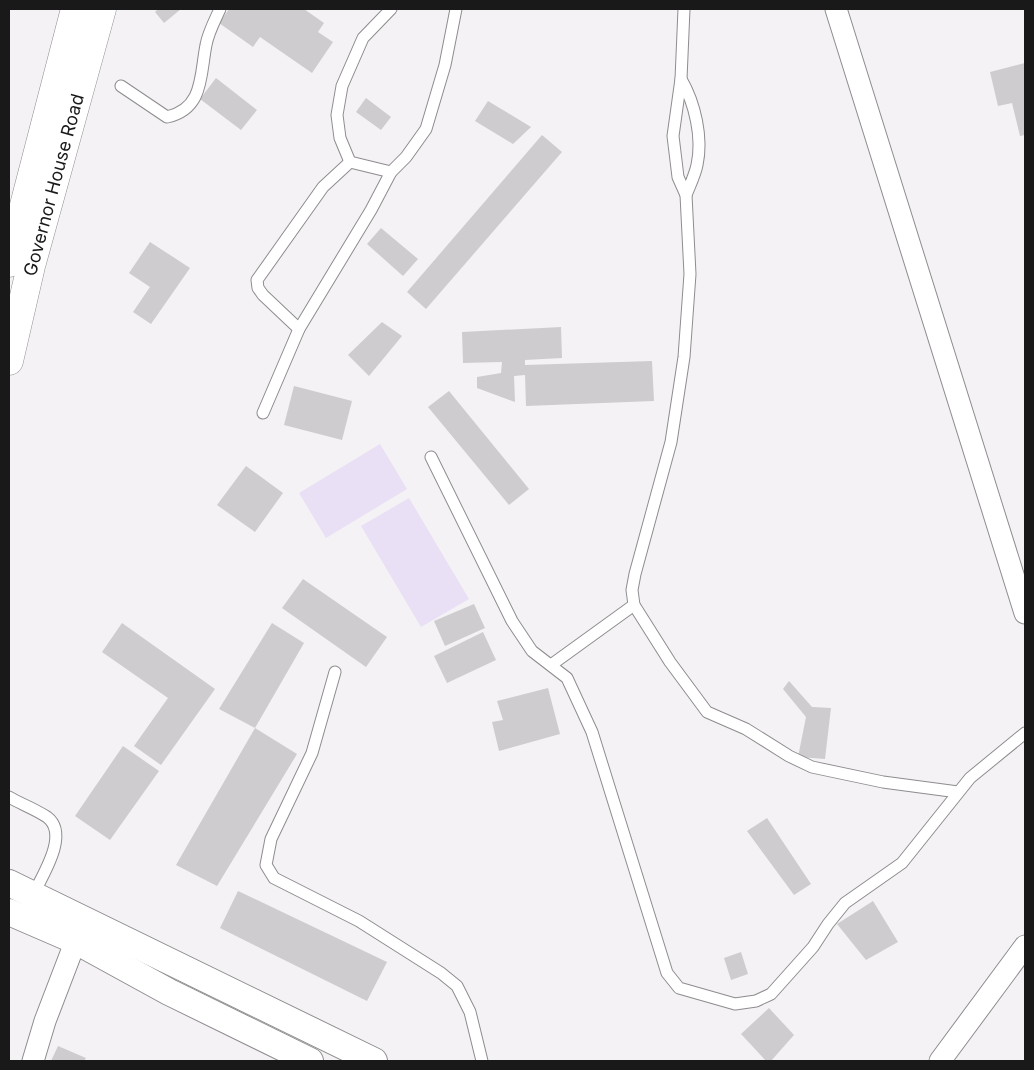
<svg xmlns="http://www.w3.org/2000/svg" width="1034" height="1070" font-family="Inter,sans-serif">
  <rect width="100%" height="100%" fill="#f4f2f5"/>
  <g fill="#e9e0f5">
    <path d="M380 444 407 489 326 538 299 493Z"/>
    <path d="M409 498 469 599 421 627 361 526Z"/>
  </g>
  <g fill="#cecccf">
    <path d="M158 9H181L164 23 155 12Z"/>
    <path d="M229 9H304L324 23 318 32 333 42 312 73 260 37 253 47 219 23Z"/>
    <path d="M1025 63V135L1020 136 1012 103 998 106 990 72Z"/>
    <path d="M216 78 257 110 241 130 200 99Z"/>
    <path d="M366 98 391 117 381 130 356 112Z"/>
    <path d="M488 101 531 127 513 144 475 121Z"/>
    <path d="M542 135 562 152 426 309 407 292Z"/>
    <path d="M381 228 418 259 403 276 367 244Z"/>
    <path d="M150 242 190 268 151 324 133 312 150 287 129 273Z"/>
    <path d="M382 322 402 336 369 376 348 355Z"/>
    <path d="M561 327 562 358 525 360V365L652 361 654 401 526 406 525 375 514 376 515 402 477 388V377L501 373 502 362 463 363 462 332Z"/>
    <path d="M294 386 352 401 342 440 284 425Z"/>
    <path d="M449 391 529 489 509 505 428 407Z"/>
    <path d="M246 466 283 493 255 532 217 505Z"/>
    <path d="M303 579 387 637 366 667 282 608Z"/>
    <path d="M474 604 485 628 445 646 434 621Z"/>
    <path d="M122 623 215 689 161 765 134 746 168 698 102 652Z"/>
    <path d="M272 623 304 643 255 728 219 709Z"/>
    <path d="M483 632 496 660 447 683 434 656Z"/>
    <path d="M789 681 812 707 831 708 825 759 798 757 806 717 783 689Z"/>
    <path d="M548 688 560 734 499 751 492 722 503 720 497 701Z"/>
    <path d="M255 728 297 754 217 886 176 865Z"/>
    <path d="M123 746 159 771 110 840 75 816Z"/>
    <path d="M767 818 811 884 794 895 747 831Z"/>
    <path d="M238 891 387 962 367 1001 220 928Z"/>
    <path d="M873 901 898 942 866 960 837 924Z"/>
    <path d="M741 952 748 974 731 980 724 958Z"/>
    <path d="M769 1008 794 1035 771 1061H766L741 1034Z"/>
    <path d="M58 1046 86 1058 84 1061H51Z"/>
  </g>
  <g fill="none" stroke-linecap="round" stroke-linejoin="round">
    <g stroke="#8e8c8f" stroke-width="13">
      <g id="service">
        <path d="M684 9 681 79 673 136 678 177 686 195 690 274 684 357 671 442 635 574 632 590 634 605 670 662 707 712 746 729 789 756 812 767 883 782 958 792"/>
        <path d="M681 79C695 103 703 138 697 165 695 175 690 185 686 195"/>
        <path d="M121 86 167 117C204 109 200 75 206 45 208 33 215 20 220 9"/>
        <path d="M391 172 350 162 340 138 337 115 342 86 363 38 391 9"/>
        <path d="M299 329 263 295 258 288 257 280 323 187 350 162"/>
        <path d="M263 413 299 329 371 210 391 172 406 157 426 129 445 65 456 9"/>
        <path d="M431 457 512 621 532 651 567 678 592 732 667 973 679 988 735 1004 756 1001 771 994 813 947 828 924 845 903 902 863 970 778 1025 733"/>
        <path d="M551 665 634 605"/>
        <path d="M335 672 312 753 271 839 266 865 274 878 359 921 441 973 457 986 470 1012 482 1061"/>
        <path d="M9 797C21 804 35 809 47 817 70 834 42 876 33 895"/>
      </g>
    </g>
    <g stroke="#8e8c8f" stroke-width="23">
      <g id="minor">
        <path d="M836 9 1025 613"/>
        <path d="M33 1061 45 1021 81 927"/>
        <path d="M940 1061 1025 946"/>
      </g>
    </g>
    <g stroke="#8e8c8f" stroke-width="28">
      <g id="tertiary">
        <path d="M9 883 374 1061"/>
        <path d="M9 912 76 941 169 992 310 1061"/>
      </g>
    </g>
    <g stroke="#8e8c8f" stroke-width="29">
      <g id="secondary">
        <path d="M9 263 75 9"/>
        <path d="M9 361 31 266 102 9"/>
      </g>
    </g>
    <use href="#service" stroke="#fff" stroke-width="11"/>
    <use href="#minor" stroke="#fff" stroke-width="21"/>
    <use href="#tertiary" stroke="#fff" stroke-width="26"/>
    <use href="#secondary" stroke="#fff" stroke-width="28"/>
  </g>
  <g text-anchor="middle" stroke-width="5" stroke-linejoin="round" paint-order="stroke">
    <g font-size="18" fill="#19191a" stroke="#fff">
      <text transform="translate(54 185) rotate(-75)" y="6">Governor House Road</text>
    </g>
  </g>
  <rect width="1034" height="1070" fill="none" stroke="#19191a" stroke-width="20"/>
</svg>
